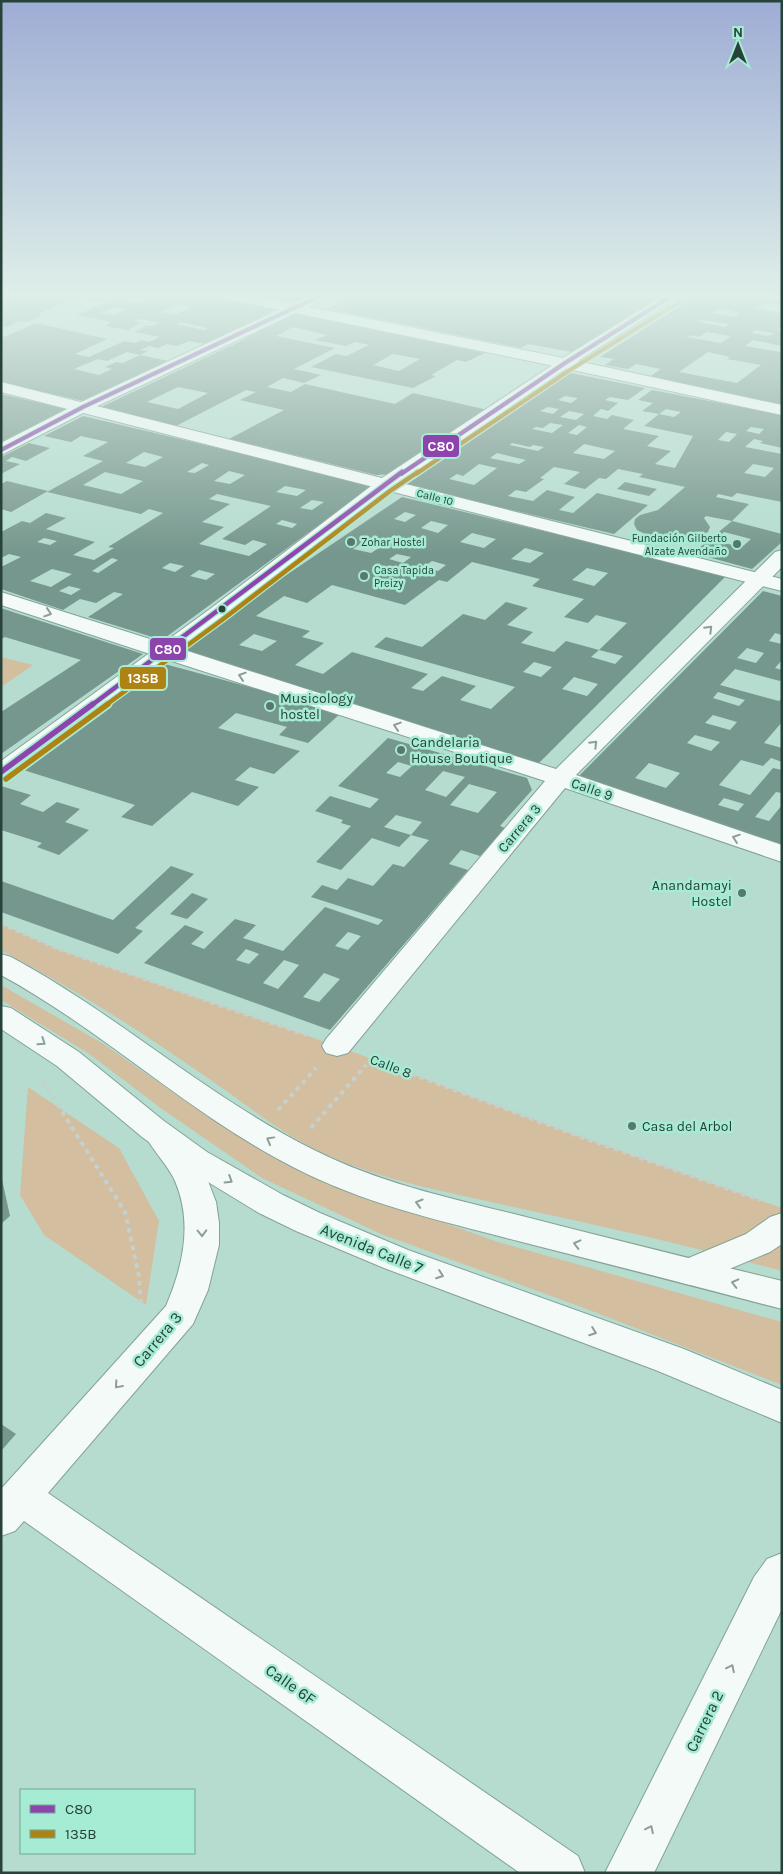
<svg xmlns="http://www.w3.org/2000/svg" width="783" height="1874" font-family="Karla,sans-serif">
  <rect width="100%" height="100%" fill="#b5dccf"/>
  <g fill="#d3bea0">
    <path d="M1 657 33 665 1 687Z"/>
    <path d="M1 924 57 949 337 1046 567 1132 782 1208V1271C694 1247 607 1227 518 1208 448 1192 373 1180 309 1146 271 1126 238 1098 202 1074 137 1029 71 987 1 950Z"/>
    <path d="M1 985 102 1043 187 1102 271 1154 366 1195 498 1242 782 1322V1385L584 1308 381 1234 262 1178 162 1109 88 1053 1 1000Z"/>
    <path d="M28 1087 119 1148 159 1221 146 1305 44 1235 20 1195Z"/>
  </g>
  <g fill="#76978d" fill-rule="evenodd">
    <path d="M1 292H89L75 299 67 297 61 300 69 301 38 314 42 315 27 322 19 321 7 327 1 326V301L8 298H1Z"/>
    <path d="M105 292H122L98 303 86 301Z"/>
    <path d="M130 292H184L276 310 205 344 189 341 177 346 167 344 158 348 149 346 140 350 148 351 140 355 127 352 107 361 98 359 74 369 99 375 112 369 105 367 116 362 123 363 140 355 168 361 83 401 1 382V335L5 337 35 323 107 339 75 354 89 357 124 341 135 343 142 340 149 342 160 337 135 332 147 325 153 326 160 323 140 319 134 321 140 323 128 330 105 326 112 322 76 315ZM141 295 153 297 139 303 127 301ZM177 304 192 307 175 315 161 312ZM115 307 127 310 114 315 102 313ZM180 322 208 328 204 330 176 324Z"/>
    <path d="M227 292H274L268 295 287 299 299 294 297 292H319L291 306Z"/>
    <path d="M342 292H672L572 352 528 344 521 348 328 309 348 299 333 296Z"/>
    <path d="M698 292H762L776 295 769 299 782 301V305L766 302 756 308 782 313V327L777 330 782 331V346L753 340 745 346 780 352 782 351V405L648 378 661 369 636 364 628 369 605 365 614 359 600 357 698 295H695ZM719 309 731 311 740 313 734 317 712 313ZM702 320 729 324 725 327 699 322ZM756 330 774 333 769 336 751 333ZM707 332 731 336 721 343 687 337 690 335 699 337ZM708 352 730 357 727 359 761 365 737 383 679 372Z"/>
    <path d="M293 312 485 353 466 362 457 360 431 375 436 376 413 388 311 367 336 354 346 356 369 345 355 342 346 346 315 340 327 335 293 327 276 336 335 348 294 369 321 375 304 383 283 378 267 387 291 392 305 384 395 404 413 393 488 410 393 474 376 475 229 439 284 410 240 400 256 392 246 390 176 426 101 407 241 341ZM393 354 420 359 399 371 373 365ZM178 387 208 393 178 409 147 402Z"/>
    <path d="M571 373 645 388 628 400 610 397 605 400 618 403 608 411 601 409 593 416 607 419 612 415 634 420 623 429 659 436 647 446 671 451 655 464 675 468 693 436 644 426 659 414 642 411 653 403 638 400 652 390 782 415V448L760 443 763 441 754 439 745 447 782 454V502L737 493 732 497 718 494 716 497 749 504 732 521 782 534V542L752 569 693 553 732 521 706 516 704 518 710 527 708 532 693 539 668 540 645 534 637 530 634 524 635 519 640 515 658 510 685 487 639 477 643 474 618 469 606 479 599 478 585 489 564 484 580 472 554 467 540 478 544 479 526 492 516 490 508 496 533 501 547 490 575 497 559 510 573 513 597 493 648 505 614 534 406 485ZM565 396 578 398 571 403 558 400ZM548 407 559 409 553 414 540 411ZM666 409 681 412 674 417 659 414ZM569 411 584 414 576 420 560 417ZM550 423 563 425 552 433 532 429 536 427 543 428ZM579 425 587 427 577 435 568 433ZM751 427 764 429 759 434 746 431ZM726 432 737 434 729 442 718 440ZM512 443 530 447 533 445 544 447 538 451 510 445ZM584 444 615 451 604 459 573 453ZM497 453 526 460 519 464 490 458ZM479 464 497 468 474 485 449 479 457 474 463 476ZM753 464 774 468 765 477 744 473ZM724 532 751 539 742 547 714 541Z"/>
    <path d="M1 394 71 410 1 444Z"/>
    <path d="M83 416 285 464 372 486 162 640 88 617 123 594 114 592 96 603 80 599 63 610 1 589V567L21 557 9 554 1 558V532L22 521 30 523 46 513 66 518 46 529 95 542 73 555 94 560 114 548 108 547 163 513 149 509 141 514 47 492 103 461 83 456 108 442 81 436 71 442 44 436ZM144 452 163 457 145 467 126 463ZM202 463 209 465 195 473 187 472ZM229 471 245 475 230 484 214 481ZM105 472 143 481 121 494 83 485ZM285 486 306 490 297 496 276 492ZM217 494 271 506 222 539 245 545 253 540 267 544 249 556 199 544 224 527 202 522 230 504 209 499ZM312 500 324 502 312 510 300 508ZM282 520 297 524 292 528 276 524ZM44 538 57 541 50 545 37 542ZM112 558 118 560 98 573 92 571ZM170 563 184 566 175 572 162 568ZM52 569 72 574 51 587 30 581ZM199 570 215 574 206 580 190 576ZM69 586 81 589 71 595 59 591Z"/>
    <path d="M29 443 50 448 26 461 12 457 6 461 20 464 1 474V457Z"/>
    <path d="M7 481 48 491 11 512 1 509V484Z"/>
    <path d="M625 482 657 489 649 496 617 489Z"/>
    <path d="M402 497 727 575 538 764 172 652ZM405 512 416 515 405 522 394 519ZM431 521 448 525 438 533 421 528ZM472 533 496 539 484 548 460 542ZM360 544 379 548 371 553 353 549ZM525 548 544 553 530 563 511 559ZM397 554 411 557 403 563 389 559ZM432 561 446 565 438 571 424 567ZM472 562 540 579 532 586 584 599 564 617 588 623 596 615 627 623 599 650 623 656 615 664 591 657 599 650 566 641 554 652 521 643 533 632 507 625 528 608 506 602 485 620 463 614 422 647 386 637 374 647 515 687 491 709 460 700 476 686 442 676 423 691 411 688 428 674 352 652 323 674 295 665 324 643 302 637 310 631 256 616 284 596 307 603 332 585 405 605 439 580 447 582ZM587 568 608 573 594 586 572 580ZM254 634 277 641 262 651 239 645ZM534 662 552 667 541 677 523 672ZM574 677 598 684 587 696 562 689Z"/>
    <path d="M763 591 782 596V635L775 633 769 641 782 644V660L775 668 782 670V679L780 681 735 669 720 685 779 701 782 698V722L764 743 782 748V762L771 758 763 766 741 760 719 785 750 795 773 768 782 770V793L776 792 755 817 769 821 782 805V849L573 782ZM747 648 764 653 756 663 737 658ZM718 692 745 700 739 706 713 698ZM713 715 737 722 730 730 705 723ZM695 735 720 742 711 751 687 743ZM649 763 680 773 666 788 635 778ZM724 798 744 804 738 811 718 805Z"/>
    <path d="M1 608 16 613 143 654 1 754V712L81 660 5 637 1 639Z"/>
    <path d="M161 663 342 712 308 743 279 735 287 727 236 713 218 728 300 751 274 774 250 767 235 780 259 787 238 806 192 792 152 826 121 817 135 805 17 768Z"/>
    <path d="M388 738 527 778 532 790 500 826 505 828 480 856 461 850 449 864 468 870 330 1030 144 963 185 925 204 932 191 944 204 949 235 919 256 925 243 938 283 951 325 907 378 925 383 920 311 897 322 885 337 890 348 878 373 886 393 864 404 867 429 840 411 835 422 822 396 815 384 827 411 835 399 847 372 838 341 870 316 862 351 826 341 823 343 820 315 811 330 796 370 808 379 799 338 786ZM398 762 412 766 400 777 386 773ZM443 771 465 777 446 797 425 790ZM469 784 497 792 478 813 450 805ZM348 932 361 936 348 950 335 946ZM246 949 259 954 249 964 236 960ZM284 960 299 965 278 989 263 983ZM324 973 340 979 319 1002 303 997Z"/>
    <path d="M1 786 31 795 20 804 43 812 57 802 80 809 65 822 89 830 59 855 37 847 42 843 1 830Z"/>
    <path d="M171 866 194 874 135 928 143 931 118 954 1 912V881L113 920Z"/>
    <path d="M192 893 208 899 187 919 170 914Z"/>
    <path d="M1 1175 10 1216 1 1224Z"/>
    <path d="M1 1424 16 1434 1 1451Z"/>
  </g>
  <g fill="none" stroke-linecap="round" stroke-linejoin="round">
    <g stroke="#84a298" stroke-width="2">
      <g id="pedestrian">
        <path d="M1 382 782 579V591L1 392Z"/>
        <path d="M1 592 172 646 175 651 172 656 164 657 156 656 1 605Z"/>
      </g>
    </g>
    <g stroke="#84a298" stroke-width="2">
      <g id="minor">
        <path d="M206 292H235L559 357 782 405V415L559 367 213 296Z"/>
        <path d="M782 550V567L576 775 782 845V862L565 788 348 1053 337 1056 326 1053 322 1046 326 1039 545 781 156 656 153 651 156 646 164 645 172 646 556 769 775 552Z"/>
        <path d="M163 1128 174 1131 191 1152 208 1181 216 1202 219 1223V1245L208 1290 193 1324 48 1493 578 1856 585 1873H520L24 1521 15 1531 1 1536V1489L166 1306C183 1266 193 1223 175 1181 168 1166 156 1154 147 1139L152 1131Z"/>
        <path d="M782 1213V1244L770 1252 691 1285 679 1282 674 1272 679 1262 746 1234 770 1217Z"/>
        <path d="M782 1553V1609L654 1873H605L754 1577 767 1559Z"/>
      </g>
    </g>
    <g stroke="#84a298" stroke-width="2">
      <g id="tertiary">
        <path d="M317 292H336L334 295 89 410 1 455V443L77 404Z"/>
        <path d="M669 292H686L570 366 391 488 224 617 9 777 1 779V761L210 609 379 480 560 360Z"/>
        <path d="M1 954 11 957C117 1014 207 1097 316 1151 382 1184 454 1199 526 1217 611 1239 696 1260 782 1281V1309C694 1286 606 1263 518 1241 442 1221 364 1204 293 1167 189 1114 104 1031 1 975Z"/>
        <path d="M1 1006 11 1008 79 1052 164 1121 207 1152 283 1195 320 1213 408 1250 684 1349 782 1390V1423L658 1371 384 1268 296 1231 259 1213 185 1168 142 1137 57 1066 1 1029Z"/>
      </g>
    </g>
    <path stroke="#c5d1cd" stroke-width="3" stroke-dasharray="4 4" stroke-linecap="butt" d="M1 924 57 949 213 1003"/>
    <g stroke="#c5d1cd" stroke-width="4" stroke-dasharray="4.5 4.5" stroke-linecap="butt">
      <path d="M210 1002 307 1035"/>
      <path d="M369 1058 567 1132 760 1200"/>
      <path d="M43 1081 125 1212 139 1276 141 1304"/>
      <path d="M278 1110 316 1068"/>
      <path d="M311 1128 366 1065"/>
    </g>
    <use href="#pedestrian" fill="#f4faf8" fill-rule="evenodd"/>
    <use href="#minor" fill="#f4faf8" fill-rule="evenodd"/>
    <use href="#tertiary" fill="#f4faf8" fill-rule="evenodd"/>
    <g stroke="#a6ebd4" stroke-width="5.5">
      <g id="bus-1-far2">
        <path d="M1 450 83 407 328 292"/>
        <path d="M401 474 565 363 678 292"/>
      </g>
    </g>
    <g stroke="#a6ebd4" stroke-width="7">
      <path id="bus-1-far1" d="M92 705 402 472"/>
    </g>
    <g stroke="#a6ebd4" stroke-width="9">
      <path id="bus-1" d="M1 772 93 704"/>
    </g>
    <g stroke="#a6ebd4" stroke-width="5.5">
      <path id="bus-2-far2" d="M416 474 570 370 684 299"/>
    </g>
    <g stroke="#a6ebd4" stroke-width="7">
      <path id="bus-2-far1" d="M106 705 222 620 390 491 418 472"/>
    </g>
    <g stroke="#a6ebd4" stroke-width="9">
      <path id="bus-2" d="M6 779 108 704"/>
    </g>
    <use href="#bus-1-far2" stroke="#8e44ad" stroke-width="4"/>
    <use href="#bus-1-far1" stroke="#8e44ad" stroke-width="4.5"/>
    <use href="#bus-1" stroke="#8e44ad" stroke-width="5.5"/>
    <use href="#bus-2-far2" stroke="#ae8314" stroke-width="4"/>
    <use href="#bus-2-far1" stroke="#ae8314" stroke-width="4.5"/>
    <use href="#bus-2" stroke="#ae8314" stroke-width="5.5"/>
  </g>
  <defs><path id="oneway-chevron" d="M-2-3.5L2.5 0L-2 3.5" fill="none" stroke-width="1.6" stroke-linecap="round" stroke-linejoin="round" transform="scale(1.25)"/></defs>
  <g stroke="#8d9e98">
    <use href="#oneway-chevron" transform="translate(48 613) rotate(18)"/>
    <use href="#oneway-chevron" transform="translate(709 629) rotate(-45)"/>
    <use href="#oneway-chevron" transform="translate(242 676) rotate(-162)"/>
    <use href="#oneway-chevron" transform="translate(397 726) rotate(-162)"/>
    <use href="#oneway-chevron" transform="translate(594 744) rotate(-45)"/>
    <use href="#oneway-chevron" transform="translate(736 838) rotate(-161)"/>
    <use href="#oneway-chevron" transform="translate(42 1042) rotate(34)"/>
    <use href="#oneway-chevron" transform="translate(270 1140) rotate(-151)"/>
    <use href="#oneway-chevron" transform="translate(229 1180) rotate(32)"/>
    <use href="#oneway-chevron" transform="translate(419 1203) rotate(-164)"/>
    <use href="#oneway-chevron" transform="translate(202 1233) rotate(89)"/>
    <use href="#oneway-chevron" transform="translate(577 1244) rotate(-166)"/>
    <use href="#oneway-chevron" transform="translate(440 1275) rotate(20)"/>
    <use href="#oneway-chevron" transform="translate(735 1283) rotate(-166)"/>
    <use href="#oneway-chevron" transform="translate(593 1332) rotate(20)"/>
    <use href="#oneway-chevron" transform="translate(118 1385) rotate(131)"/>
    <use href="#oneway-chevron" transform="translate(731 1668) rotate(-64)"/>
    <use href="#oneway-chevron" transform="translate(650 1829) rotate(-64)"/>
  </g>
  <linearGradient id="sky" x2="0" y2="1"><stop stop-color="#9eacd4"/><stop offset="0.53" stop-color="#deefe9"/><stop offset="1" stop-color="#deefe9" stop-opacity="0"/></linearGradient>
  <rect width="783" height="555" fill="url(#sky)"/>
  <g fill="#58786e" stroke="#a6ebd4" stroke-width="2">
    <circle cx="351" cy="542" r="5"/>
    <circle cx="737" cy="544" r="5"/>
    <circle cx="364" cy="576" r="5"/>
    <circle cx="270" cy="706" r="5"/>
    <circle cx="401" cy="750" r="5"/>
    <circle cx="742" cy="893" r="5"/>
    <circle cx="632" cy="1126" r="5"/>
  </g>
  <circle fill="#264239" stroke="#a6ebd4" stroke-width="2" cx="222" cy="609" r="4.5"/>
  <g text-anchor="middle" stroke-width="5" stroke-linejoin="round" paint-order="stroke">
    <g font-size="11" fill="#264239" stroke="#a6ebd4">
      <text transform="translate(435 497) rotate(14)" y="4">Calle 10</text>
    </g>
    <g font-size="11" fill="#264239" stroke="#a6ebd4" text-anchor="start">
      <text x="727" y="542" text-anchor="end">Fundación Gilberto<tspan x="727" dy="13">Alzate Avendaño</tspan></text>
      <text x="361" y="546">Zohar Hostel</text>
      <text x="374" y="574">Casa Tapida<tspan x="374" dy="13">Preizy</tspan></text>
    </g>
    <g font-size="14" fill="#264239" stroke="#a6ebd4" text-anchor="start">
      <text x="280" y="703">Musicology<tspan x="280" dy="16">hostel</tspan></text>
      <text x="411" y="747">Candelaria<tspan x="411" dy="16">House Boutique</tspan></text>
      <text x="732" y="890" text-anchor="end">Anandamayi<tspan x="732" dy="16">Hostel</tspan></text>
      <text x="642" y="1131">Casa del Arbol</text>
    </g>
    <g font-size="14" fill="#264239" stroke="#a6ebd4">
      <text transform="translate(592 789) rotate(19)" y="5">Calle 9</text>
      <text transform="translate(519 828) rotate(-50)" y="5">Carrera 3</text>
      <text transform="translate(391 1066) rotate(21)" y="5">Calle 8</text>
    </g>
    <g font-size="16" fill="#264239" stroke="#a6ebd4">
      <text transform="translate(372 1248) rotate(22)" y="6">Avenida Calle 7</text>
      <text transform="translate(157 1339) rotate(-50)" y="6">Carrera 3</text>
      <text transform="translate(291 1684) rotate(35)" y="6">Calle 6F</text>
      <text transform="translate(704 1721) rotate(-64)" y="6">Carrera 2</text>
    </g>
  </g>
  <g stroke="#a6ebd4" stroke-width="2">
    <rect x="422" y="434" width="38" height="24" rx="5" fill="#8e44ad"/>
    <rect x="149" y="637" width="38" height="24" rx="5" fill="#8e44ad"/>
    <rect x="119" y="666" width="48" height="24" rx="5" fill="#ae8314"/>
  </g>
  <g font-size="14" text-anchor="middle" font-weight="bold" fill="#fff">
    <text x="441" y="451">C80</text>
    <text x="168" y="654">C80</text>
    <text x="143" y="683">135B</text>
  </g>
  <rect width="783" height="1874" fill="none" stroke="#264239" stroke-width="5"/>
  <rect x="20" y="1789" width="175" height="65" fill="#a6ebd4" stroke="#73a796"/>
  <rect x="30" y="1805" width="25" height="8" fill="#8e44ad" stroke="#73a796"/>
  <text x="65" y="1814" font-size="15" fill="#264239">C80</text>
  <rect x="30" y="1830" width="25" height="8" fill="#ae8314" stroke="#73a796"/>
  <text x="65" y="1839" font-size="15" fill="#264239">135B</text>
  <g transform="translate(738 45)" stroke="#a6ebd4" stroke-width="4" paint-order="stroke">
  <path d="M0-4L9 19L0 12L-9 19Z" fill="#264239"/>
  <text y="-8" font-size="14" font-weight="bold" text-anchor="middle" fill="#264239">N</text>
  </g>
</svg>
